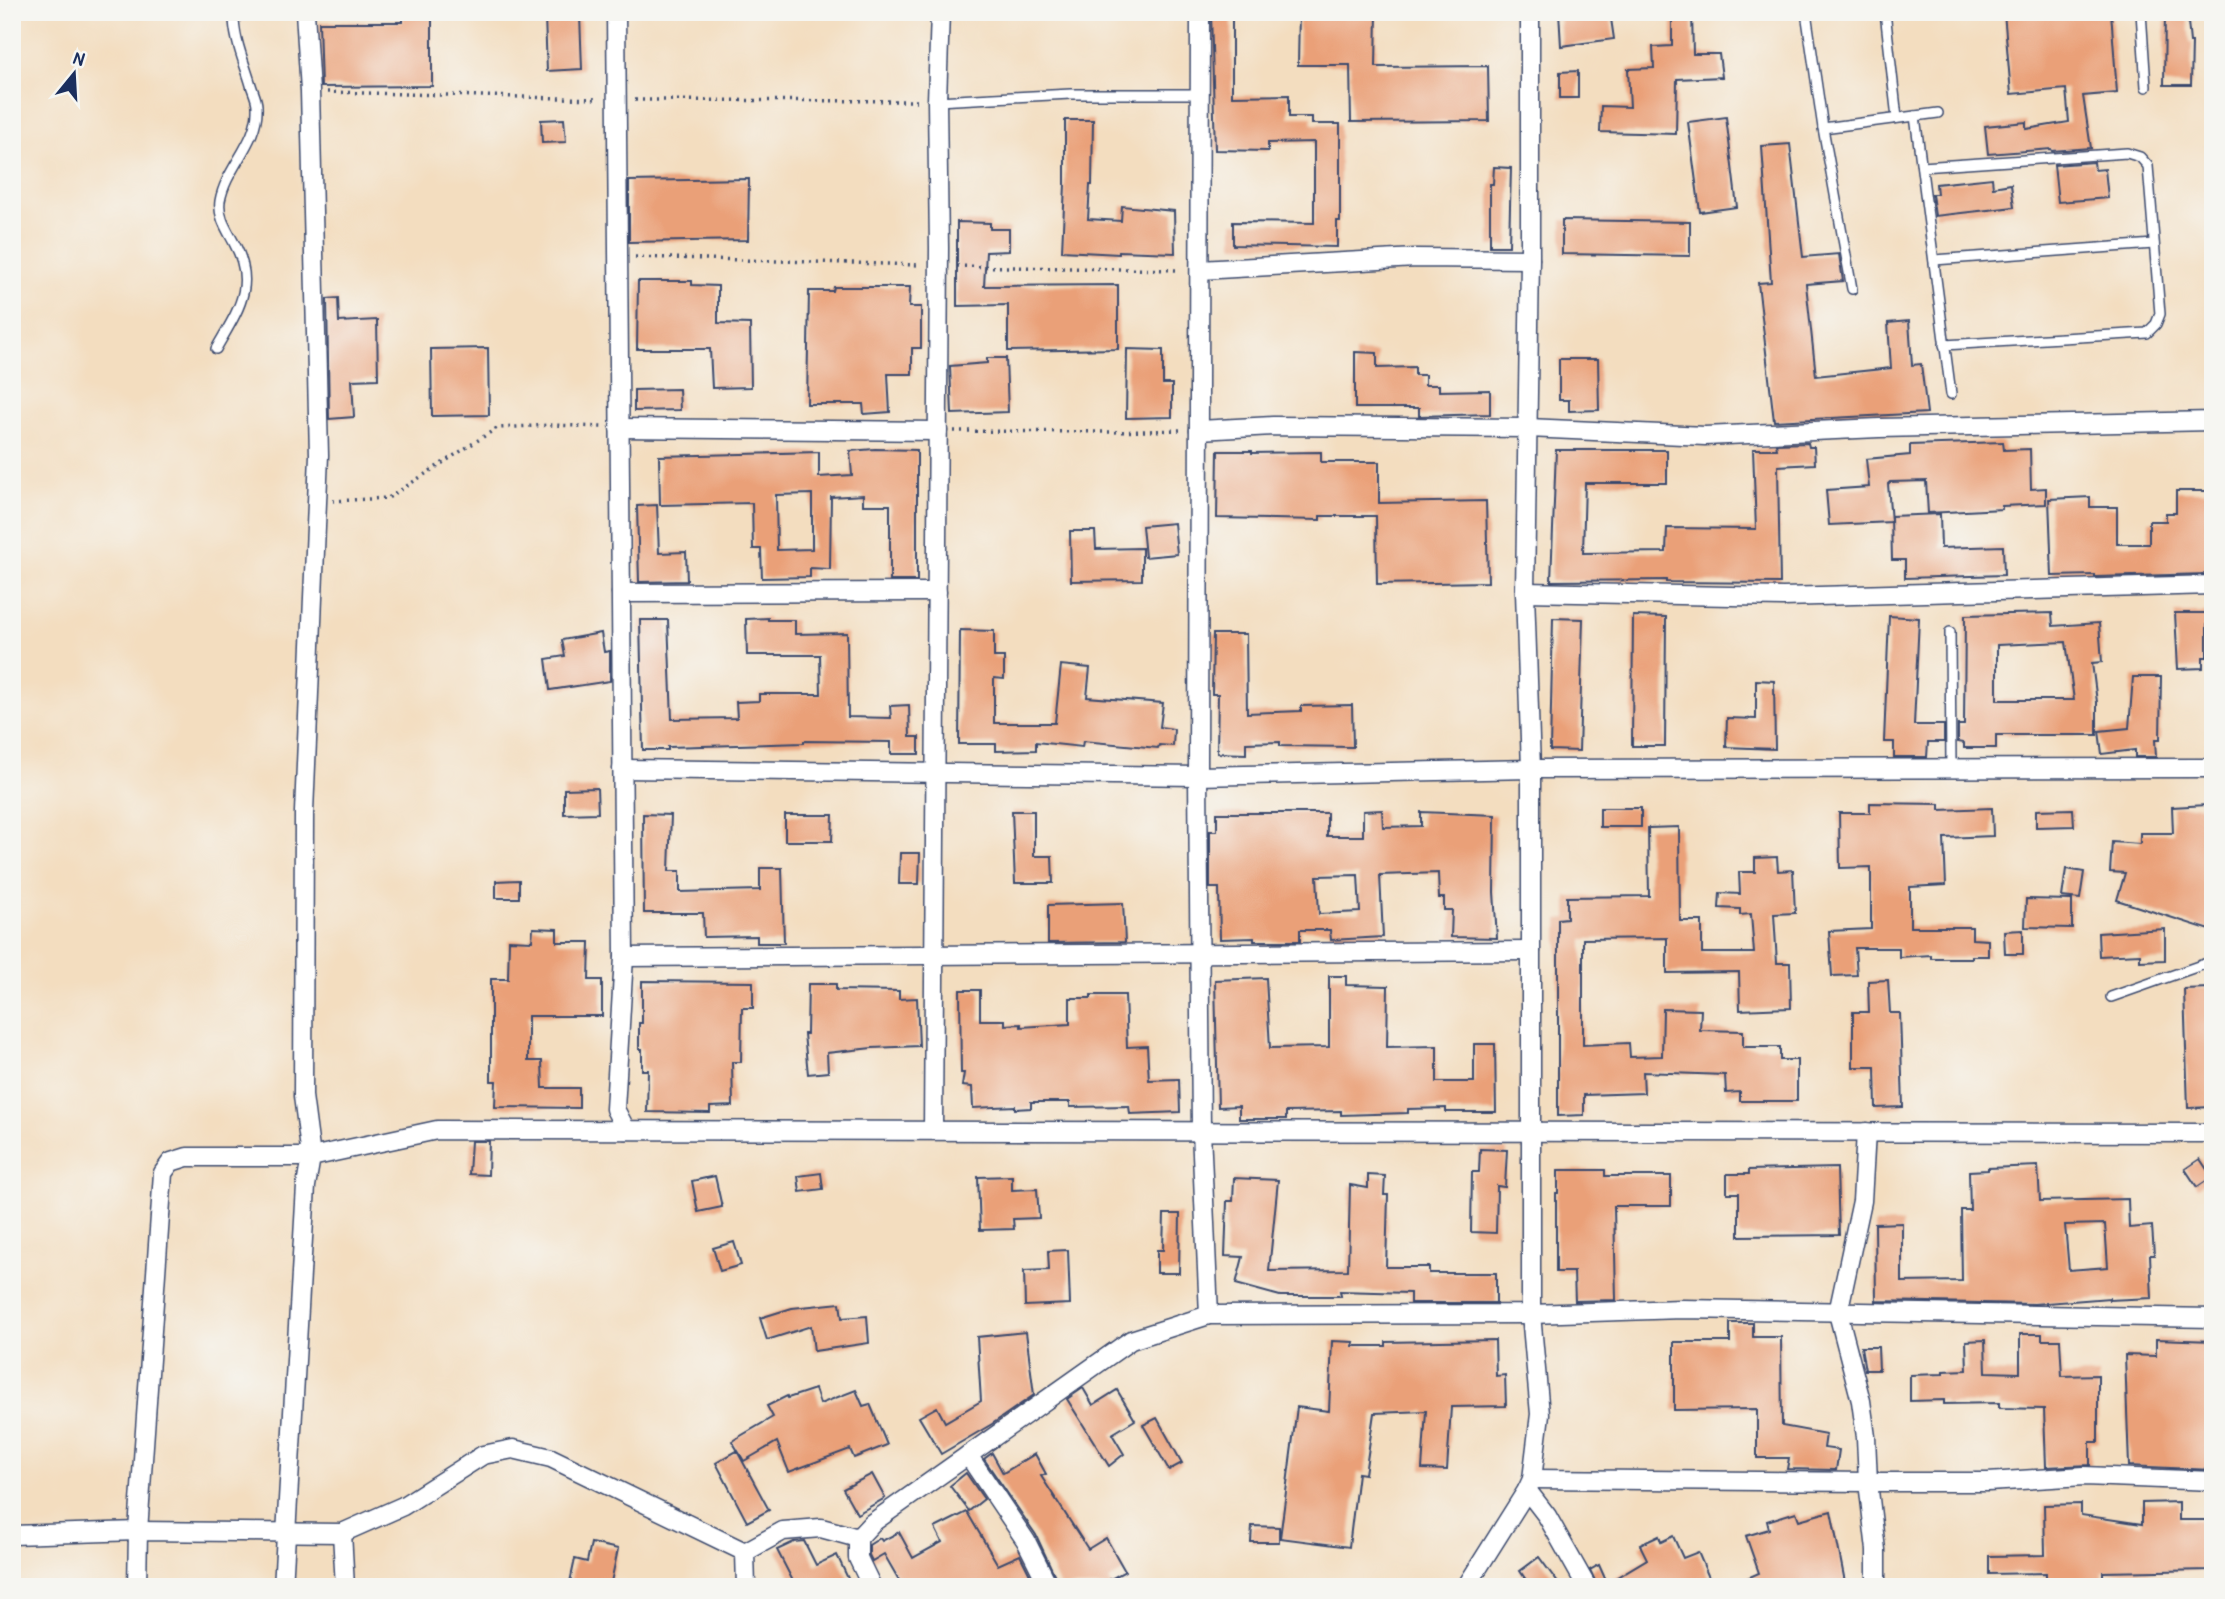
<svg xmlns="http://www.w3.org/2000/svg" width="2225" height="1599" font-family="'Patrick Hand',sans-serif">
  <rect width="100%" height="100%" fill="#f6f6f2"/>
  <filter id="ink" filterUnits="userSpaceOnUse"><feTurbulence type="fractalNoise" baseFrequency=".0143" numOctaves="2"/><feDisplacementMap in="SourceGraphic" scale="14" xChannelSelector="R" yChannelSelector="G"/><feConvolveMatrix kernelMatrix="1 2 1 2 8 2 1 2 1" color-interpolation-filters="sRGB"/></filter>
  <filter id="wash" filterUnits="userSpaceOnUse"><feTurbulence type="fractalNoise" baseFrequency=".00686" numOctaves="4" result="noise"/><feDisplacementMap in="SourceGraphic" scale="28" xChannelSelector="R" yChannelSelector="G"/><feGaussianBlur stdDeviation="1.57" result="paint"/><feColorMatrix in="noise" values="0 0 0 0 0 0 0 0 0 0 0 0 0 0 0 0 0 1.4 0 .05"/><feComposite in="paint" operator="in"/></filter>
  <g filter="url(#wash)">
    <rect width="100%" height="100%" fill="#f3ddbf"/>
    <g id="blocks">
      <g fill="#eaa078" fill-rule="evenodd">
        <path d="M403 12H432V86L321 87 319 22H403Z"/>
        <path d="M1211 12H1232V96L1289 95V117H1312V124H1340V221H1337V247L1233 245V222L1314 223V142L1268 143V151L1215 150Z"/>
        <path d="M1299 12H1377L1376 67 1488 66 1489 121 1351 122 1350 65H1298Z"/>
        <path d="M1559 12H1610L1614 39 1561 46Z"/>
        <path d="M1672 12H1692L1693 54H1719L1722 77 1677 79 1676 134 1600 132 1601 106 1630 107 1628 69 1654 68 1653 47 1672 46Z"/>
        <path d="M2004 12H2111L2117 93 2083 96 2091 148 2052 151 2051 149 1988 154 1985 126 2026 122V129L2069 122 2066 89 2011 94Z"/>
        <path d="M2165 12H2187L2190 42H2192L2191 85H2164Z"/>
        <path d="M580 15 582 69 547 71 545 16Z"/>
        <path d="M1578 71V98H1560V72Z"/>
        <path d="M1726 117 1737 207 1700 212 1688 122Z"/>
        <path d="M564 119 566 142 542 143 541 120Z"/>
        <path d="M1065 120H1093L1092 185H1090L1088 219 1121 221 1122 206 1174 211 1175 253 1119 251V254L1062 251 1065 184Z"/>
        <path d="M1790 144 1803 257 1839 254 1843 281 1806 284 1816 376 1891 368 1888 323 1909 321 1912 365 1921 364 1927 413 1774 421 1758 283 1771 282 1762 146Z"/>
        <path d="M2094 162 2095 170 2105 169 2108 198 2058 202 2054 165Z"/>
        <path d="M1494 167 1511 168 1509 246H1490V184H1493Z"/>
        <path d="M1992 178 1993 187 2011 184 2014 207 1935 216 1932 194H1937L1936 184Z"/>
        <path d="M749 179 748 240 629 242V181Z"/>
        <path d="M1562 220 1690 222V256L1562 254Z"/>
        <path d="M957 222 990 223V229H1009V251L986 252 984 286 1118 285V349L1008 351V305L957 306Z"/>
        <path d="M638 281H692V285L718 286V323L750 324 751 387 712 388 710 349H637Z"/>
        <path d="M834 287H910L909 307H921V348H912V374H888L890 412 864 414 863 404H807L809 291H833Z"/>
        <path d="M338 298 339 322 377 320 378 379 352 380 354 417 329 419 327 299Z"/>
        <path d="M488 348 489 415 432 416 431 349Z"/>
        <path d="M1127 349 1163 350V384H1172V417L1126 418Z"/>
        <path d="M1355 352 1377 353V368L1415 367V375H1425V385H1439V391L1490 390V414L1419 416V408H1355Z"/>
        <path d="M987 358H1006L1008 412 952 414 950 366 987 363Z"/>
        <path d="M1559 359H1598L1599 410 1569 411V400H1559Z"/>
        <path d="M679 389 680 410 634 411V390Z"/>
        <path d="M2003 442 2004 450 2030 449 2031 489 2046 488V504L2002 506V509L1928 513 1926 481 1890 482 1888 484 1891 522 1829 525 1826 490 1869 487 1866 459 1910 455V445Z"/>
        <path d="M1808 443 1809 447H1814L1815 464 1778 466 1780 583 1666 582V580L1551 581 1556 450H1667V483H1585L1583 553 1666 552 1667 528 1756 529 1753 449H1777L1776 444Z"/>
        <path d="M875 449 917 450V581H890V505H863V495L831 497 830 569 810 568V577L762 578 761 549H753L752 503 660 505 659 456 819 452V477L852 475 850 451ZM812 494V549L777 550 776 495Z"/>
        <path d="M1218 451H1252V453L1321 452V462H1379V503L1486 501 1488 582 1377 584 1376 516H1320V520L1217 518Z"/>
        <path d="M2176 491H2207L2208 574 2095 577V575L2052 576 2049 499 2090 497V507H2117V544H2149V521H2166V513H2176Z"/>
        <path d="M657 505 659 553 686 552 687 581 639 582 637 506Z"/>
        <path d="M1940 514 1941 548 2003 546 2004 575 1905 578V560H1892L1891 516Z"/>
        <path d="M1174 523 1177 554 1145 557 1142 526Z"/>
        <path d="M1070 531H1095L1096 549 1142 548V580L1071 581Z"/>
        <path d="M2052 613 2053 626 2099 623 2102 662 2092 663 2097 702V735H1996V748H1964V743L1958 742V725H1964L1965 615ZM2066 642 2074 700H1997V645Z"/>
        <path d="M2175 613H2207V657H2203V668L2178 669Z"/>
        <path d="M1633 616 1666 617 1665 746H1632Z"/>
        <path d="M1889 616 1919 618 1914 725H1944V742H1928L1927 757H1894V742H1884Z"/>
        <path d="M768 618V620H795V634L847 633 848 717 891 718 890 706 909 705 910 737H919V754H891V742L804 741V743L668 747V750H643L640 620H668L672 719 737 718 736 702 759 701V694H821L820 655H747L746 619Z"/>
        <path d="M1553 618 1583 619 1579 751 1550 750Z"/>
        <path d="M960 630 994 631V657H1004V679L994 678V723H1055L1061 665 1090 668 1087 697 1163 703 1160 727 1174 729 1173 746 1159 745 1158 748 1083 741 1082 747 1036 742V750L996 751V744H959Z"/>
        <path d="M601 633 604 652 610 651V681L550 690 546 659 565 656 562 640Z"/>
        <path d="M1213 634H1246L1247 713 1301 711V706L1352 705 1353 747 1280 746V742L1246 743V754L1217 753 1218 694H1212Z"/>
        <path d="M2133 677H2161L2160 740H2155L2156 757H2135V750L2102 754 2099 731 2129 728Z"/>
        <path d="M1756 680 1774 681 1775 749 1726 747 1727 718 1756 719Z"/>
        <path d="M597 788 598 813 564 814V789Z"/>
        <path d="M1870 803 1940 804V810L1992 808 1993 836 1944 838 1946 885 1910 887V927H1972V939L1988 940V956H1972V958H1931V955L1899 957V948H1855L1857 975 1832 976 1829 931 1871 929V867L1840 868 1839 813H1870Z"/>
        <path d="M2207 805 2208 883H2211L2210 930 2117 900 2125 873 2110 872 2112 842 2140 844V833H2173L2172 807Z"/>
        <rect x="1600" y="808" width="41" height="19"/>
        <path d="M2073 809 2074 826 2036 827V810Z"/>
        <path d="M1382 810 1383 827 1421 826V812L1495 815 1494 892 1497 938 1451 937 1452 910H1444V898H1439L1438 873 1380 875 1383 937 1331 940 1330 930H1300V941H1254V938L1220 939 1219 888H1210V831H1217V813H1327V836H1363V811ZM1358 875 1360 912 1319 914 1317 876Z"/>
        <path d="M1012 811H1034V856H1052L1053 883H1015Z"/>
        <path d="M643 814 671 815 669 871H680V892L760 890V868H782L784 943H757V936L704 937 703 913H644Z"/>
        <path d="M785 815H833L832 841H785Z"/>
        <path d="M1679 827 1680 921H1702V953H1754L1751 914 1740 915V909L1719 908 1720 893 1740 894 1739 872H1755V858L1777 857 1778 871 1793 870 1795 913 1774 914 1777 963H1790L1791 1008 1740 1010 1739 972 1667 973V938L1583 939V1045L1629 1043 1630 1057 1662 1056 1663 1009 1701 1010 1700 1030 1743 1031V1047H1780V1060H1797V1101H1740V1092L1726 1093 1725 1075 1643 1072 1644 1093 1584 1095V1115L1558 1116V919L1567 918V897L1649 896 1648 828Z"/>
        <path d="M900 853H920L919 884H899Z"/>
        <path d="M2066 869 2084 872 2080 899 2062 897Z"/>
        <path d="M519 880V898H496V881Z"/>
        <path d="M2026 899 2072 900V928L2025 927Z"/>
        <path d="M1123 903 1125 942 1048 943V905Z"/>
        <path d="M533 928 557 929V942H590L589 980H602V1016H528V1061H542L543 1088H579V1108L495 1107 496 1081H491V979H508L509 940 532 941Z"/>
        <path d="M2165 929V960L2140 961V954L2099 956 2098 933Z"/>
        <path d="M2023 930V954H2005L2004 931Z"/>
        <path d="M1329 976H1346V985L1388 986 1387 1047 1437 1046V1082H1474V1044H1495L1496 1112H1446V1108L1408 1109V1113L1341 1115V1111L1286 1112V1119H1239V1106L1218 1107 1215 980 1266 978 1270 1048 1329 1047Z"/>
        <path d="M1888 980 1890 1013H1900L1903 1107 1876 1108 1875 1067H1853V1012H1869L1868 981Z"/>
        <path d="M642 981 753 982V1008H742L741 1062H732L733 1106 710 1107V1113L647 1112 648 1070H642V1049H639V1023H642Z"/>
        <path d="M808 984H836V990L899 991V999L917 998 919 1046 872 1048 827 1053 828 1072 808 1074 804 1034H807Z"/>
        <path d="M2209 988 2213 1107 2188 1108 2184 989Z"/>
        <path d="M960 990H980V1020H1005V1025L1021 1024V1027L1070 1024V998H1091V995H1125L1127 1047 1147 1046 1149 1080 1179 1079 1180 1112 1130 1114 1129 1106 1070 1107V1102H1031V1108L1015 1109V1106L973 1108 972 1087 962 1086 964 1073H961Z"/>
        <path d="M471 1141H489L488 1175 469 1174Z"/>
        <path d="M1480 1149 1507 1150 1505 1187 1497 1186 1496 1233 1471 1232 1472 1172H1479Z"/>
        <path d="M2200 1159 2212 1177 2197 1187 2185 1169Z"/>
        <path d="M2038 1166 2040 1201 2128 1199 2129 1228 2152 1226 2154 1255H2150L2152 1298 2109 1300V1298L2034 1304 1876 1301 1875 1224 1902 1223V1282L1962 1281 1961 1210H1970L1969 1171 1988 1170V1168ZM2105 1224 2108 1267 2069 1270 2065 1225Z"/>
        <path d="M1837 1168 1839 1235 1739 1236V1193H1727V1174H1749V1170Z"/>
        <path d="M1558 1170H1605V1176H1671V1206H1614L1616 1300 1575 1301 1574 1272H1556V1193H1558Z"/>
        <path d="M821 1173 823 1189 800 1192 798 1176Z"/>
        <path d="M1368 1175 1385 1176 1384 1195H1388L1386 1267H1429V1273H1496V1303H1410V1293L1340 1291 1341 1296H1280L1236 1284 1243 1257 1225 1256 1227 1201H1233L1234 1178 1278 1180 1269 1271 1348 1270 1350 1185 1368 1188Z"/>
        <path d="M715 1176 722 1207 698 1212 692 1181Z"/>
        <path d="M1012 1176V1190L1037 1189 1039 1218 1013 1219 1014 1229 980 1230 978 1177Z"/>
        <path d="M1164 1214H1180L1179 1273H1157V1250H1163Z"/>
        <path d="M734 1242 741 1265 720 1271 713 1248Z"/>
        <path d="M1068 1250 1070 1304 1025 1306 1024 1271 1049 1270 1048 1251Z"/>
        <path d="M840 1303 842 1318 867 1316 869 1343 814 1351 811 1326 767 1340 760 1318 792 1308Z"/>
        <path d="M1730 1323H1753V1337H1781L1782 1426 1826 1434 1824 1448 1839 1450 1836 1470 1787 1469 1789 1458H1757V1409L1674 1410V1342H1730Z"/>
        <path d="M1026 1332 1034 1395 992 1424 941 1454 919 1417 937 1407 945 1422 981 1401 977 1337Z"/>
        <path d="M2020 1334H2042V1340H2060L2062 1376 2098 1375V1442H2090V1465L2046 1467 2044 1409 1999 1408V1403L1944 1404V1400L1910 1401V1375L1943 1374V1371L1967 1370 1966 1341 1985 1340 1986 1372 2020 1373Z"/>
        <path d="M2156 1339 2213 1341 2212 1470 2129 1466 2125 1355 2156 1356Z"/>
        <path d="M1495 1340 1496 1376 1505 1375 1506 1406 1451 1407 1447 1470 1422 1469 1426 1411 1374 1413 1365 1474 1358 1473 1349 1547 1280 1538 1297 1407 1329 1411 1332 1341 1354 1342 1353 1346H1386V1342Z"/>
        <path d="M1861 1347H1878L1879 1370H1865Z"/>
        <path d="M1083 1388 1093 1405 1117 1390 1135 1420 1112 1434 1124 1454 1109 1466 1067 1399Z"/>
        <path d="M815 1389 820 1404 856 1390 863 1406 870 1404 887 1445 854 1458 850 1449 789 1472 777 1442 744 1461 732 1441 773 1417 767 1406 787 1396 788 1398Z"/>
        <path d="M1157 1418 1182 1463 1169 1470 1143 1425Z"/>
        <path d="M737 1451 769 1510 747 1522 716 1463Z"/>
        <path d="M992 1453 1003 1473 1035 1454 1046 1474 1041 1476 1088 1549 1106 1538 1125 1571 1109 1580 1112 1587H1060L1036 1535 984 1459Z"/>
        <path d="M966 1473 984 1499 969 1511 950 1486Z"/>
        <path d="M872 1474 885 1498 857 1514 843 1489Z"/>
        <path d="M2179 1502V1520H2210L2213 1570 2103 1572V1587H2046V1573L1989 1574V1556L2045 1555 2044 1505 2081 1504V1515L2142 1524V1503Z"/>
        <path d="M1831 1511 1846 1587H1727L1759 1573 1746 1536 1769 1529 1767 1521 1796 1512 1799 1520Z"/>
        <path d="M967 1512 998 1565 1020 1555 1036 1587H903L884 1554 872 1561 869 1555V1545L880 1538 882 1541 899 1532 913 1558 942 1542 935 1528Z"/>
        <path d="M1252 1526 1279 1527V1542H1251Z"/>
        <path d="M1659 1536 1661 1542 1673 1536 1683 1558 1698 1552 1713 1587H1598L1590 1570 1599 1565 1607 1583 1647 1559 1640 1545Z"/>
        <path d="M804 1541 816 1565 837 1555 852 1587H796L777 1550 794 1542Z"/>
        <path d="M591 1543 618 1549 610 1587H569L575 1559 587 1562Z"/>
        <path d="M1539 1557 1561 1587H1531L1520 1571Z"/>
      </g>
    </g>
  </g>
  <g filter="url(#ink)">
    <use href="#blocks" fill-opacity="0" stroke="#3b496d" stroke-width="2"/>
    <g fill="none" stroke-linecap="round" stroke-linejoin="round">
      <g stroke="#3b496d" stroke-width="12">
        <g id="lane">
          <path d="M1806 12 1823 128 1852 289"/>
          <path d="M1885 12 1897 118"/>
          <path d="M2141 12 2146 87"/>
          <path d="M937 101 1071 94H1198"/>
          <path d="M1915 116 1951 394"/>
          <path d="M1823 128 1938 113"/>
          <path d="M1922 167 2127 153 2140 157 2148 166 2160 314 2156 324 2147 333 1944 345"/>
          <path d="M1934 260 2154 244"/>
          <path d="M216 349C238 310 258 285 233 241 226 228 218 216 220 201 226 167 259 142 257 106 257 99 253 92 251 85 244 61 233 38 234 12"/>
          <path d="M1950 632 1951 768"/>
          <path d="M2111 997 2213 961"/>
        </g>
      </g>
      <g stroke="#3b496d" stroke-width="21">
        <g id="street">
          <path d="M616 12 624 957 615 1109 626 1130"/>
          <path d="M1200 12 1198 776 1201 1131 1209 1315"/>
          <path d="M1200 270 1416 258 1530 259"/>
          <path d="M619 428 938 431"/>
          <path d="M1199 430 1273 426 1528 428 1705 436 1879 428 2213 421"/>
          <path d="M1525 592 1783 597 2213 585"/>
          <path d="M621 593 937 592"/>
          <path d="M622 769 1198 776 1531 769 2213 768"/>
          <path d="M624 957 1531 951"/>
          <path d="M933 1130 939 248 937 101 940 12"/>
          <path d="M1866 1132 1862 1201 1838 1313 1861 1401 1866 1437 1868 1482H1988L2084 1476 2213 1481"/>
          <path d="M968 1455 1026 1541 1049 1587"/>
          <path d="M1532 1479 1868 1482 1876 1550V1587"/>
          <path d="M1527 1490 1547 1516 1587 1587"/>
          <path d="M342 1533 345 1587"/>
          <path d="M12 1535 138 1531 342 1533 403 1506 483 1455 513 1449 551 1458 745 1552"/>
          <path d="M137 1587 138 1531 163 1173 171 1162 187 1157H311L303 1096 304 812 319 455 310 91 305 12"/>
          <path d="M283 1587 306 1186 311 1157 437 1130 2213 1133"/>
          <path d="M746 1587 745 1552 783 1531 821 1528 858 1538"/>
          <path d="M872 1587 858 1558V1538L872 1523 1131 1340 1209 1315 1531 1314 1682 1309 2213 1318"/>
          <path d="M1466 1587 1527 1490 1532 1479 1540 1414 1531 1314V769L1525 592 1530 259V12"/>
        </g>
      </g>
      <g stroke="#3b496d" stroke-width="3.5" stroke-dasharray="2 5" stroke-linecap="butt">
        <path d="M327 92 599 99"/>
        <path d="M635 100 918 101"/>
        <path d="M635 257 921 265"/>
        <path d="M957 266 1180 270"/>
        <path d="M954 431 1112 432 1181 430"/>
        <path d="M333 501 388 498 497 428 552 425 602 427"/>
      </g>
      <use href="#lane" stroke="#fff" stroke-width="9"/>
      <use href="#street" stroke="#fff" stroke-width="18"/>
    </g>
  </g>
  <rect width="2225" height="1599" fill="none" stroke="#f6f6f2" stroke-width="42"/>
  <g transform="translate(74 74) rotate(18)" stroke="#f6f6f2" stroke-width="5" paint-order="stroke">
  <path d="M0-5L12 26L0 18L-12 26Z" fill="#1b2f5e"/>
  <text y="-10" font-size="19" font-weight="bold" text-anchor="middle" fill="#1b2f5e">N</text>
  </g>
</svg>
